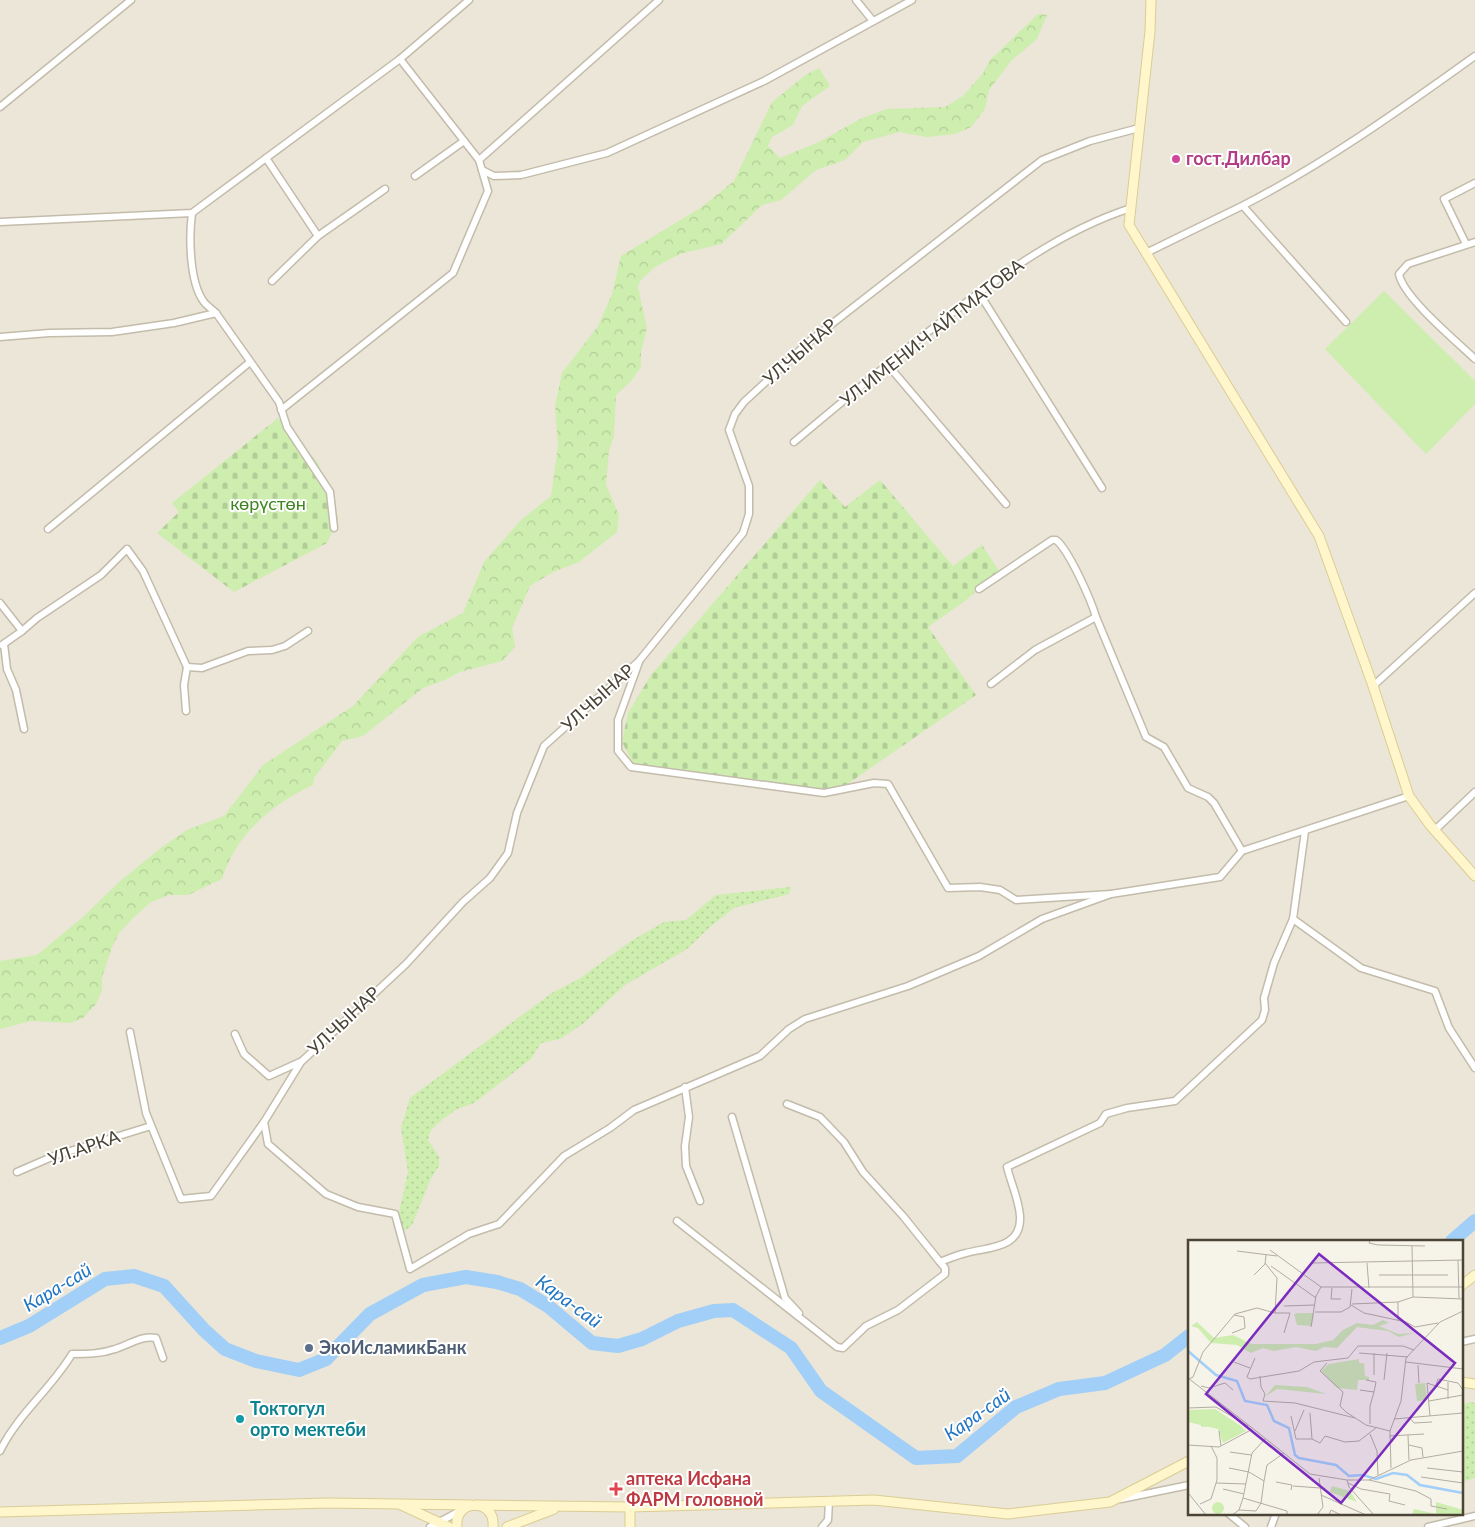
<svg xmlns="http://www.w3.org/2000/svg" width="1475" height="1527" font-family="Lato,sans-serif">
  <defs>
    <pattern id="grass-dots" width="8" height="8" patternUnits="userSpaceOnUse" patternTransform="scale(1.25)"><rect width="8" height="8" fill="#cdeeaf"/><path d="M2 2h.1M6 6h.1" fill="none" stroke="#b2cd97" stroke-width="1.8" stroke-linecap="round"/></pattern>
    <pattern id="forest-crowns" width="20" height="18" patternUnits="userSpaceOnUse" patternTransform="scale(1.25)"><rect width="20" height="18" fill="#cdeeaf"/><path d="M2 6a3 3 0 1 1 6 0M12 15a3 3 0 1 1 6 0" fill="none" stroke="#b2cd97"/></pattern>
    <pattern id="cemetery-stones" width="16" height="16" patternUnits="userSpaceOnUse" patternTransform="scale(1.25)"><rect width="16" height="16" fill="#cdeeaf"/><path d="M2 7V4a2 2 0 0 1 4 0v3zM10 15v-3a2 2 0 0 1 4 0v3z" fill="#b2cd97"/></pattern>
  </defs>
  <rect width="100%" height="100%" fill="#f6f3e9"/>
  <path fill="#ebe6d7" fill-rule="evenodd" d="M0 0H1475V1527H0ZM1189 1241H1461V1513H1189Z"/>
  <g fill="url(#grass-dots)">
    <path d="M791 887 789 894 734 908 711 926 687 949 625 985 584 1023 560 1039 541 1043 531 1059 474 1103 457 1109 443 1119 431 1130 428 1140 439 1157V1166L430 1180 412 1225 401 1234 397 1222 408 1172 401 1128 410 1098 552 993 579 979 631 941 664 922 686 920 716 895Z"/>
    <path d="M1470 1402 1475 1403V1478L1461 1482V1406Z"/>
  </g>
  <path fill="url(#forest-crowns)" d="M1038 14 1047 15 1037 39 1011 61 989 90 985 109 971 127 955 134 927 137 899 132 863 142 845 160 816 170 781 200 762 205 721 244 680 254 655 267 640 281 638 287 647 328 641 352V367L631 381 616 395 614 435 609 451 606 485 619 515 617 532 579 562 553 572 530 586 512 628 515 647 502 661 460 672 445 680 423 688 363 736 342 741 314 778 313 785C272 804 236 834 222 879L188 895H169L151 902 133 918 119 933 112 947 102 977V991L96 1004 83 1018 70 1023 31 1021 0 1029V961L37 955 83 917 119 882 162 847 187 830 224 816 263 765 353 706 418 637 463 613 484 562 522 519 551 496 558 446 555 406 562 373 598 326 612 294 621 256 702 207 734 181 772 102 807 74 819 68 830 86 802 106 793 125 772 137 768 146 780 158 819 142 862 118 887 109 945 107 963 96 983 73 990 60Z"/>
  <g fill="url(#cemetery-stones)">
    <path d="M278 418 318 463 338 518 327 543 234 592 157 533 179 512 172 503Z"/>
    <path d="M820 480 845 507 880 480 953 566 982 545 999 571 965 601 928 627 976 695 836 792 729 780 633 763 622 742 628 713 651 675Z"/>
  </g>
  <path fill="#cdeeaf" d="M1384 291 1475 381V404L1426 454 1325 349Z"/>
  <g fill="none" stroke-linecap="round" stroke-linejoin="round">
    <g stroke="#a1cff8" stroke-width="14">
      <path d="M1452 1241 1475 1221"/>
      <path d="M0 1338 29 1326 105 1279 134 1276 164 1286 204 1330 225 1349 256 1361 299 1370 326 1359 370 1314 423 1285 466 1277 497 1282 520 1289 548 1306 592 1343 618 1346 642 1339 678 1321 714 1311 733 1310 791 1348 821 1391 916 1458 957 1456 1016 1407 1059 1389 1105 1383 1165 1355 1189 1336"/>
    </g>
    <g stroke="#c3bcab" stroke-width="9">
      <g id="street">
        <path d="M856 0 873 21"/>
        <path d="M0 107 131 0"/>
        <path d="M266 158 318 236 385 189"/>
        <path d="M479 160 659 0"/>
        <path d="M482 170 494 176 521 175 607 153 764 81 912 0"/>
        <path d="M415 176 464 141"/>
        <path d="M1243 206 1346 322"/>
        <path d="M192 213C189 236 189 282 204 302 207 306 212 309 216 313L279 402 287 427 330 492 334 528"/>
        <path d="M0 222 192 213 400 59 469 0"/>
        <path d="M1475 242 1408 264 1399 274C1403 297 1456 341 1475 359"/>
        <path d="M1466 244 1444 199 1475 183"/>
        <path d="M1146 253C1178 237 1210 222 1242 206 1324 164 1400 110 1475 56"/>
        <path d="M272 281 318 236"/>
        <path d="M979 293 1102 488"/>
        <path d="M0 337 49 333 112 332 174 323 216 313"/>
        <path d="M887 364 1006 504"/>
        <path d="M281 410 453 273 488 191 479 160 400 59"/>
        <path d="M794 442C843 401 892 360 942 321 1000 276 1060 231 1131 208"/>
        <path d="M48 529 250 362"/>
        <path d="M979 589 1052 540H1056C1069 550 1091 600 1096 617L1035 650 991 684"/>
        <path d="M0 603 22 631 2 645"/>
        <path d="M1096 617 1146 737 1164 747 1188 788 1208 797 1214 803 1242 851"/>
        <path d="M22 631 37 618 101 575 127 549 143 571 187 667 184 685 186 711"/>
        <path d="M4 644 7 669 16 690 24 729"/>
        <path d="M639 662 618 720V751L631 767 824 793 874 783 888 784 948 888 980 887 1000 890 1016 900 1111 894 1220 877 1242 851 1409 796"/>
        <path d="M187 667 202 668 248 651 272 650 285 646 308 631"/>
        <path d="M1373 686 1475 593"/>
        <path d="M1435 830 1475 792"/>
        <path d="M1293 919 1361 968 1435 991 1449 1028 1475 1068"/>
        <path d="M130 1032 146 1113 181 1199 211 1196 264 1122 301 1062 406 964 463 902 490 878 508 853 517 813 544 746 639 661 743 533 749 514V486L729 430 735 414 744 402 810 341 1042 160 1090 141 1139 128"/>
        <path d="M235 1034 244 1054 269 1076 300 1062"/>
        <path d="M685 1087 689 1117 685 1146 686 1166 700 1201"/>
        <path d="M787 1104 820 1117 844 1142 863 1172 903 1216 940 1262C948 1259 957 1255 966 1253 988 1247 1022 1249 1020 1216 1019 1200 1011 1183 1007 1167L1100 1123 1106 1114 1127 1108 1175 1101 1262 1020 1265 1010 1264 998 1274 963 1293 919 1305 831"/>
        <path d="M732 1117 785 1298 799 1313"/>
        <path d="M264 1122 268 1144 326 1194 358 1207 395 1214 410 1269 469 1234 499 1224 564 1156 610 1128 634 1110 760 1056 789 1029 805 1019 908 986 979 956 1042 919 1111 894"/>
        <path d="M17 1172 54 1156 151 1126"/>
        <path d="M677 1221 837 1347 843 1348 866 1326 898 1310 945 1274V1268L940 1262"/>
        <path d="M1461 1342 1475 1339"/>
        <path d="M0 1451C18 1414 51 1389 72 1354 87 1354 101 1354 115 1349 129 1345 142 1335 156 1338L163 1358"/>
        <path d="M1121 1499 1189 1485"/>
        <path d="M1228 1513 1245 1527"/>
        <path d="M430 1527 460 1511"/>
        <path d="M822 1527 828 1520 829 1501"/>
        <path d="M1271 1527 1276 1513"/>
        <path d="M1428 1527 1475 1516"/>
      </g>
    </g>
    <g stroke="#dbcc95" stroke-width="11">
      <g id="secondary">
        <path d="M1151 0 1150 31 1129 225 1319 536 1373 686 1409 796 1430 825 1475 876"/>
        <path d="M1461 1286 1475 1275"/>
        <path d="M1461 1382 1475 1384"/>
        <path d="M401 1505 449 1527"/>
        <path d="M476 1505 630 1507 874 1500 1008 1514 1110 1502 1189 1461"/>
        <path d="M630 1507V1527"/>
        <path d="M0 1512 329 1503 471 1505"/>
        <path d="M457 1527C454 1498 496 1498 493 1527"/>
        <path d="M507 1527 554 1509"/>
      </g>
    </g>
    <use href="#street" stroke="#fff" stroke-width="6"/>
    <use href="#secondary" stroke="#fff6cb" stroke-width="9"/>
  </g>
  <circle fill="#d1479c" stroke="#fff" stroke-width="2" cx="1176" cy="159" r="5"/>
  <circle fill="#5c6f8a" stroke="#fff" stroke-width="2" cx="309" cy="1348" r="5"/>
  <circle fill="#0f9aa8" stroke="#fff" stroke-width="2" cx="240" cy="1419" r="5"/>
  <path fill="#e0444e" stroke="#fff" stroke-width="2" d="M613.5 1481.5h5v5h5v5h-5v5h-5v-5h-5v-5h5z"/>
  <g text-anchor="middle" stroke-width="4" stroke-linejoin="round" paint-order="stroke">
    <g font-size="18" font-weight="bold" fill="#b23c85" stroke="#fff" text-anchor="start">
      <text x="1186" y="165">гост.Дилбар</text>
    </g>
    <g font-size="18" fill="#4b4436" stroke="#fff">
      <text transform="translate(932 333) rotate(-38)" y="6">УЛ.ИМЕНИ.Ч АЙТМАТОВА</text>
      <text transform="translate(800 352) rotate(-41)" y="6">УЛ.ЧЫНАР</text>
      <text transform="translate(598 698) rotate(-42)" y="6">УЛ.ЧЫНАР</text>
      <text transform="translate(344 1021) rotate(-43)" y="6">УЛ.ЧЫНАР</text>
      <text transform="translate(84 1148) rotate(-19)" y="6">УЛ.АРКА</text>
    </g>
    <g font-size="18" fill="#418422" stroke="#fff">
      <text x="268" y="510">көрүстөн</text>
    </g>
    <g font-size="18" font-weight="bold" fill="#4e5e75" stroke="#fff" text-anchor="start">
      <text x="319" y="1354">ЭкоИсламикБанк</text>
    </g>
    <g font-size="18" font-weight="bold" fill="#0d838f" stroke="#fff" text-anchor="start">
      <text x="250" y="1415">Токтогул<tspan x="250" dy="21">орто мектеби</tspan></text>
    </g>
    <g font-size="18" font-weight="bold" fill="#be3a42" stroke="#fff" text-anchor="start">
      <text x="626" y="1485">аптека Исфана<tspan x="626" dy="21">ФАРМ головной</tspan></text>
    </g>
    <g font-size="19" font-style="italic" fill="#2376c3" stroke="#fff">
      <text transform="translate(57 1287) rotate(-31)" y="7">Кара-сай</text>
      <text transform="translate(569 1301) rotate(36)" y="7">Кара-сай</text>
      <text transform="translate(977 1414) rotate(-35)" y="7">Кара-сай</text>
    </g>
  </g>
  <g transform="translate(1188 1240)">
    <rect width="275" height="275" fill="#f6f3e9"/>
    <path d="M87 145 119 147 138 154 89 149 77 157ZM144 246 162 251 169 262 142 252ZM248 262 275 270V275H224L226 269 248 274Z" fill="#cdeeaf"/>
    <path d="M195 80 201 83 191 86 210 94 226 93 211 97 200 91 169 87 149 108 136 107 128 111 108 107 86 111 75 108 63 113 49 105 23 103 10 88 3 86 9 82 26 98 45 95 64 104H128L145 100 155 90 169 83 185 85ZM27 169 53 186 58 191 35 203 30 189 0 182V170Z" fill="#cdeeaf"/>
    <path d="M110 73H126L124 86 109 85 106 74ZM171 119V123H176L177 136 181 137V140H170L169 150 149 148 133 131 141 124Z" fill="#cdeeaf"/>
    <path d="M237 143 239 160 229 161 227 144ZM13 178 30 180 31 186 13 187ZM24 268a6 6 0 1 1 12 0a6 6 0 1 1-12 0Z" fill="#cdeeaf"/>
    <path fill="none" stroke="#a1cff8" stroke-width="2.5" d="M0 111 28 135 49 141 57 161 79 165 86 181 101 188 107 215 111 218 148 225 161 236 175 235 188 239 205 233 219 235 232 245 275 253"/>
    <path fill="none" stroke="#b2ada1" stroke-width="1" d="M182 0 181 3 190 5 237 6M224 6 225 57M82 10 133 47H275M49 11 89 16M270 20 271 58M123 23 275 20M179 23 181 48M83 26 128 58M66 35 77 24 78 15M191 35H260M144 48 143 59H153M210 62V80M164 64 210 62 225 57 275 59M163 65 176 73 218 82 227 87 250 83M96 66 127 65M127 72H153L162 67 164 49M87 73H102L96 93M123 87 128 56 133 47M44 93 57 88 56 77 46 75M171 113 220 117M186 113V135M67 118 59 137 62 139 111 131 126 122 160 118 170 106H215L226 110M46 122 62 128M218 122 275 129M139 123 132 131 155 152 152 166 158 172 178 185 202 191M230 125 231 143M72 136 73 147 77 154 75 161 107 163 167 178M0 138 63 187M1 139 5 137 15 112 47 74 69 68 87 73 89 38 77 23M196 140 199 113M260 142V159M248 145 250 139 270 143 275 150M13 146 21 148 37 143 45 150M172 150 186 152 188 142 178 140M241 161 275 155M0 168 28 167 60 186M122 173 124 199 132 203 137 196 157 202 171 201 189 187M103 176 108 199H124M242 176 239 143 260 150M222 178 226 183 244 182M206 179 275 173M182 184V166L186 152M63 187 122 234 159 240H181L223 220 275 211M31 191 33 206M107 191 116 170M182 194 189 211 190 235M220 195 221 220M201 196 236 194M0 205 31 207 61 191M221 205 234 208 235 217M42 212 63 215M41 228 61 232M203 228 202 191 213 161 218 118 252 82 275 71M239 228 275 232M233 237 275 243M159 240 161 247 186 275M181 240 228 251 243 259V266L259 269M76 241 79 225 96 213M88 242 104 245 103 250M28 243 58 244M160 243 173 249 202 254 201 261 217 265M105 246 132 248M35 249 56 254M1 254 18 275M133 255 178 275M55 258 99 271V275M12 264 23 259 29 240V218L23 206M51 270 68 271 73 263 76 241 61 232M44 275 51 270 55 258 64 213 77 199M129 275 135 267 131 238M141 275 143 270 153 275"/>
    <path fill="#7b2cbf" fill-opacity="0.15" stroke="#7b2cbf" stroke-width="2.5" d="M131 14 267 123 153 263 18 154Z"/>
    <rect width="275" height="275" fill="none" stroke="#4b4436" stroke-width="2.5"/>
  </g>
</svg>
